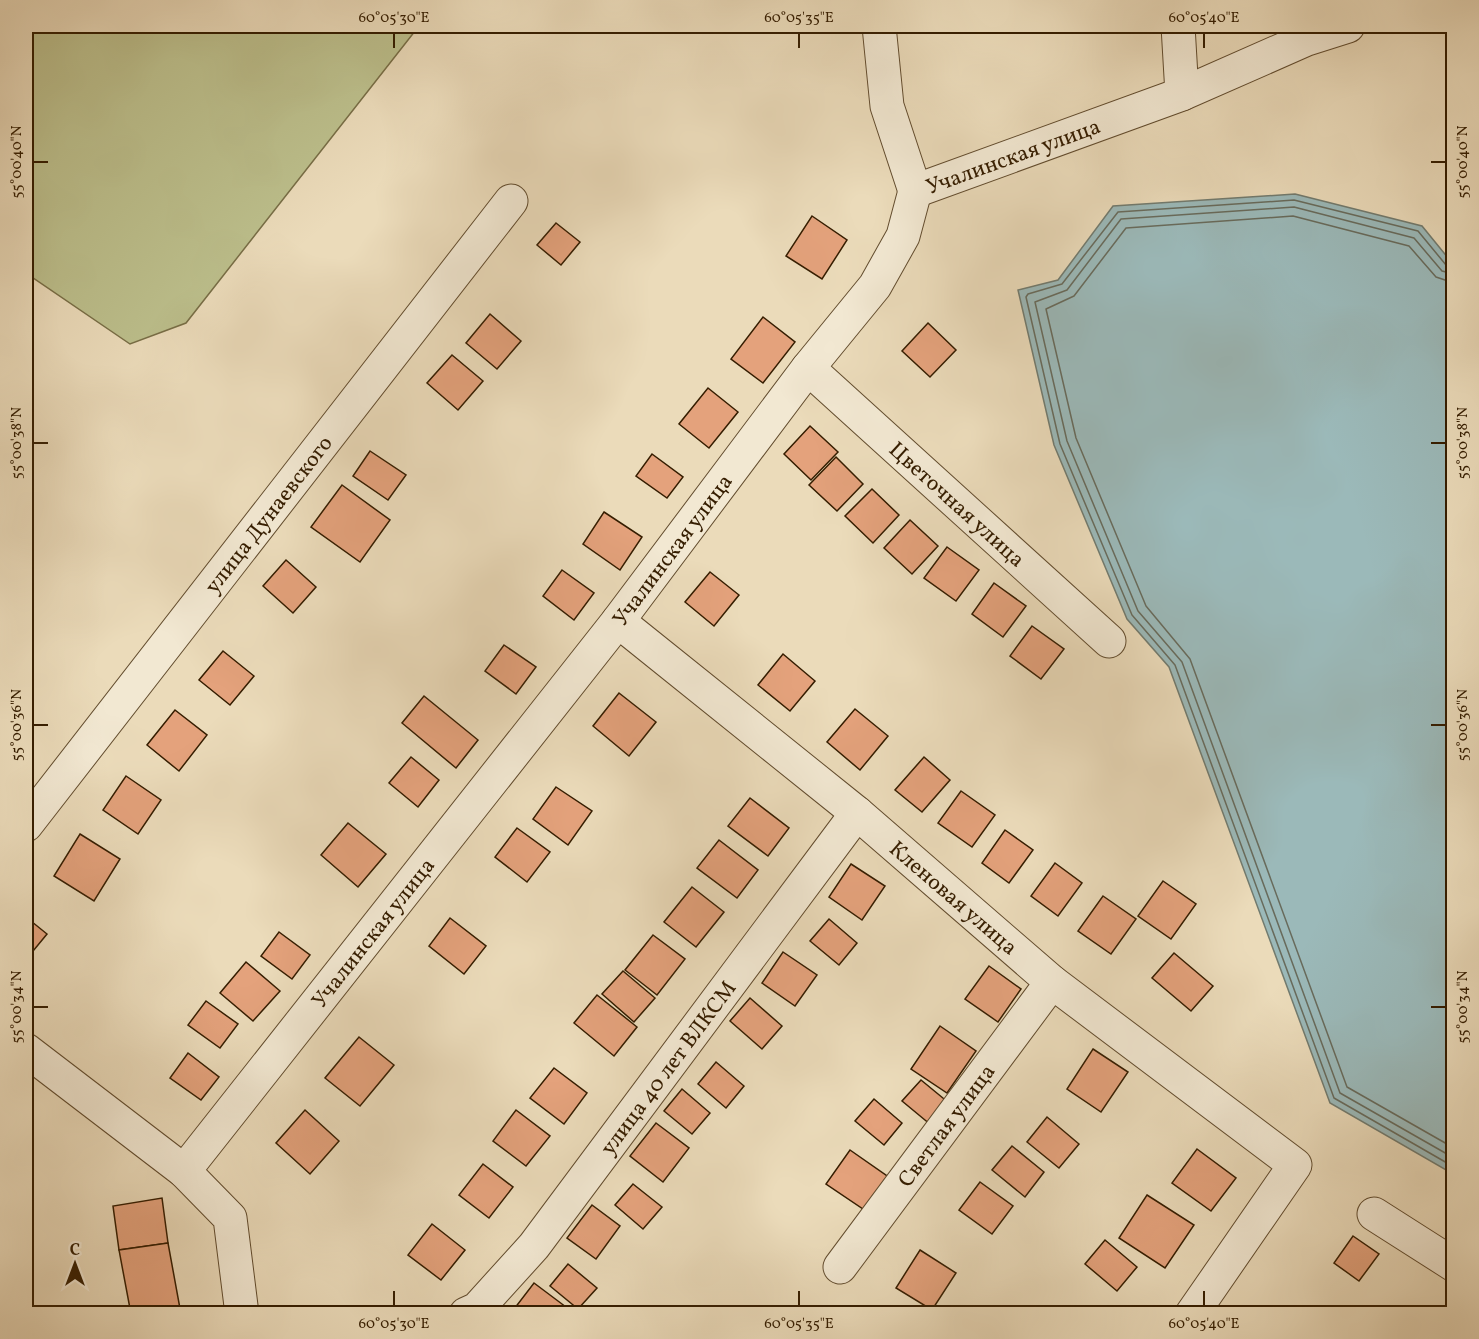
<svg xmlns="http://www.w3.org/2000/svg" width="1479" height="1339" font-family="Vollkorn,serif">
  <rect width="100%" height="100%" fill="#ebdbba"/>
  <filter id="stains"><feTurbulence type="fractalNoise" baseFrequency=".00333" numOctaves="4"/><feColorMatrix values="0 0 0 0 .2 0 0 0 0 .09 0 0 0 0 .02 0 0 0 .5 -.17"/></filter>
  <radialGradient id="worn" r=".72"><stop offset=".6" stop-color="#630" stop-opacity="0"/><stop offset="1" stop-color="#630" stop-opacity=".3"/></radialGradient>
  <path fill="#bcbf8c" stroke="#786e46" stroke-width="1.5" d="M26 26H419L186 323 130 344 26 273Z"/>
  <path fill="#9bb9b9" stroke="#727b6f" stroke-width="1.5" d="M1295 194 1422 226 1453 264V1174L1330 1103 1169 667 1127 619 1054 445 1018 290 1058 280 1113 206Z"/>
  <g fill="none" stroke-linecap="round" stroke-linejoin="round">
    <g stroke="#686b5c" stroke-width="1.5">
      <path d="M1454 267 1446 265 1418 231 1294 200 1118 212 1062 284 1028 294 1026 297 1060 444 1132 615 1175 665 1334 1098 1454 1167"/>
      <path d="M1454 274 1442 271 1414 238 1294 207 1121 219 1067 290 1035 302 1067 441 1138 611 1182 662 1340 1093 1454 1158"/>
      <path d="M1454 283 1436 277 1409 246 1293 216 1126 228 1074 296 1046 309 1076 438 1146 606 1190 659 1347 1087 1454 1148"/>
    </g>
  </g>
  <g fill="#e4a27c" stroke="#351d00" stroke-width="1.5">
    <path d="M812 216 847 240 822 279 786 256Z"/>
    <path d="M556 223 580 242 561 265 537 245Z"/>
    <path d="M490 314 521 341 497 369 466 343Z"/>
    <path d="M763 317 795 342 763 383 731 359Z"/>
    <path d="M928 323 956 350 930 377 902 351Z"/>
    <path d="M452 355 483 381 458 410 427 383Z"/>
    <path d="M708 388 738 412 709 448 679 424Z"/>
    <path d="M810 426 838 452 811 480 784 454Z"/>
    <path d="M370 451 406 475 388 500 353 476Z"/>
    <path d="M652 454 683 477 667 498 636 476Z"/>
    <path d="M836 457 863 484 837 511 809 485Z"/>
    <path d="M342 485 390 520 360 562 311 527Z"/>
    <path d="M872 489 899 515 873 543 845 516Z"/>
    <path d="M604 512 642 537 620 570 583 544Z"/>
    <path d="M910 520 938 546 912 574 884 548Z"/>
    <path d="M947 547 979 570 956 601 924 578Z"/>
    <path d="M286 560 316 587 293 613 263 586Z"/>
    <path d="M562 570 594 593 574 620 543 596Z"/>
    <path d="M710 572 739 595 714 626 685 602Z"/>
    <path d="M994 583 1026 606 1003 637 972 614Z"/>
    <path d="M1032 626 1064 649 1041 679 1010 656Z"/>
    <path d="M504 645 536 667 516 694 485 671Z"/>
    <path d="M223 651 254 676 230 705 199 680Z"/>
    <path d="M783 654 815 681 790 711 758 685Z"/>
    <path d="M619 693 656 722 629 756 593 726Z"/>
    <path d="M424 696 478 740 456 768 402 723Z"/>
    <path d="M855 709 888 736 860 770 827 742Z"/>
    <path d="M175 710 207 735 179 771 147 745Z"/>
    <path d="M411 757 439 780 418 807 389 783Z"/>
    <path d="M924 757 950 780 922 812 895 790Z"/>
    <path d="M126 776 161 800 138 834 103 810Z"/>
    <path d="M556 787 592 811 568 845 533 819Z"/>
    <path d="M961 791 995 815 972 847 938 823Z"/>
    <path d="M750 798 789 828 768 856 728 826Z"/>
    <path d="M348 823 386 854 358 887 321 855Z"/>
    <path d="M517 828 550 852 527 882 495 857Z"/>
    <path d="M1005 830 1033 850 1009 883 982 863Z"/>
    <path d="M80 834 120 859 94 901 54 876Z"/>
    <path d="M719 840 758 870 737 898 697 868Z"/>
    <path d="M1055 863 1082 883 1058 916 1031 896Z"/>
    <path d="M851 864 885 886 862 920 829 897Z"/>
    <path d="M1163 881 1196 904 1171 939 1138 916Z"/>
    <path d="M692 887 724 912 696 947 664 922Z"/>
    <path d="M1103 896 1136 919 1111 954 1078 931Z"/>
    <path d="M26 917 47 934 29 956 26 953Z"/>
    <path d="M450 918 486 946 464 974 429 946Z"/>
    <path d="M829 919 857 943 839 965 810 941Z"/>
    <path d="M279 932 310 955 292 979 261 956Z"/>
    <path d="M653 935 685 959 657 995 625 970Z"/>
    <path d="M783 952 817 975 795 1006 762 983Z"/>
    <path d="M1174 953 1213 986 1191 1011 1152 978Z"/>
    <path d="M246 962 280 991 253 1021 220 993Z"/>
    <path d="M989 966 1021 989 998 1022 965 999Z"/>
    <path d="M623 971 655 998 634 1022 602 994Z"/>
    <path d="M597 995 637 1027 614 1056 574 1023Z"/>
    <path d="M750 998 782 1026 762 1049 730 1021Z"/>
    <path d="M206 1001 238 1024 220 1048 188 1025Z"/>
    <path d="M940 1026 976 1051 947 1093 911 1069Z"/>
    <path d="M359 1037 394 1065 360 1106 325 1078Z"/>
    <path d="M1093 1049 1128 1072 1101 1112 1067 1089Z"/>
    <path d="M188 1053 219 1077 201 1100 170 1078Z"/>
    <path d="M716 1062 744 1086 726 1108 698 1084Z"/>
    <path d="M554 1068 587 1093 564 1124 530 1098Z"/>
    <path d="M921 1080 949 1103 931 1125 902 1101Z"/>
    <path d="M682 1089 710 1113 692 1134 664 1111Z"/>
    <path d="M874 1099 902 1123 884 1145 855 1121Z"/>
    <path d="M305 1110 339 1141 310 1174 276 1143Z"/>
    <path d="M516 1110 550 1136 526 1166 493 1141Z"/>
    <path d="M1047 1117 1079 1144 1059 1168 1027 1142Z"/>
    <path d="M656 1123 689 1148 663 1182 630 1156Z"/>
    <path d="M1012 1146 1044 1172 1025 1197 992 1170Z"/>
    <path d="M1197 1149 1236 1178 1211 1211 1172 1183Z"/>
    <path d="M850 1150 890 1178 866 1211 826 1184Z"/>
    <path d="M483 1164 513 1187 489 1218 459 1195Z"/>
    <path d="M980 1182 1013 1206 992 1234 959 1210Z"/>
    <path d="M633 1184 662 1207 643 1229 615 1205Z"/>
    <path d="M1147 1195 1194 1225 1165 1268 1119 1238Z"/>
    <path d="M162 1198 168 1243 119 1250 113 1206Z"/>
    <path d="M592 1205 620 1226 596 1259 567 1238Z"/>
    <path d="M432 1224 465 1250 441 1280 408 1255Z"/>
    <path d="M1353 1236 1379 1254 1359 1281 1334 1263Z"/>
    <path d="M1105 1240 1137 1267 1117 1291 1085 1264Z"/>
    <path d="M168 1243 181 1314H131L119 1250Z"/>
    <path d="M920 1250 956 1273 932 1310 896 1288Z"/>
    <path d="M568 1264 597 1288 578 1309 550 1286Z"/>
    <path d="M534 1283 566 1307 560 1314 511 1313Z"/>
  </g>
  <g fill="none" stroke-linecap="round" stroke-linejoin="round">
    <g stroke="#624c2e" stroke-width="35">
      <g id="street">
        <path d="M879 26 887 106 915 191"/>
        <path d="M1182 94 1307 39 1348 26"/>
        <path id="s1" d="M915 191 1182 94 1178 26"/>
        <path id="s2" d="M808 368 1109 641"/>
        <path id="s3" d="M618 621 857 813 1052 982 1295 1165 1192 1314"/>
        <path id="s4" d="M26 825 511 201"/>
        <path d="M26 1050 184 1171 230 1218 242 1314"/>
        <path id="s5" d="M184 1171 618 621 808 368 875 286 903 236 915 191"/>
        <path d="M1374 1214 1454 1265"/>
        <path id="s6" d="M840 1267 1052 982"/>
        <path id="s7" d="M466 1314 477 1309 534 1246 857 813"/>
      </g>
    </g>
    <use href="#street" stroke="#f2e8d2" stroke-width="33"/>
  </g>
  <path fill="none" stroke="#351d00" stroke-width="2" d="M394 33V48M799 33V48M1204 33V48M33 162H48M1431 162H1446M33 443H48M1431 443H1446M33 725H48M1431 725H1446M33 1007H48M1431 1007H1446M394 1291V1306M799 1291V1306M1204 1291V1306"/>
  <g text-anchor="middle" stroke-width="4.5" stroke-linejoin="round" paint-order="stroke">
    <g font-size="22" fill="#351d00" stroke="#f2e8d2">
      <text dy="8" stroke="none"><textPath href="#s1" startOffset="104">Учалинская улица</textPath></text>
      <text dy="8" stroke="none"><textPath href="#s2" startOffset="202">Цветочная улица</textPath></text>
      <text dy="8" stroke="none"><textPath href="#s4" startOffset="394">улица Дунаевского</textPath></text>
      <text dy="8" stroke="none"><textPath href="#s5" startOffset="790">Учалинская улица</textPath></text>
      <text dy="8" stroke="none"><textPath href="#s3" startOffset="435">Кленовая улица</textPath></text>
      <text dy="8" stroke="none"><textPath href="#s5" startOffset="304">Учалинская улица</textPath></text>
      <text dy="8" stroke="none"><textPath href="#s7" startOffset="320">улица 40 лет ВЛКСМ</textPath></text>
      <text dy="8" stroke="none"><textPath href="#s6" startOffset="177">Светлая улица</textPath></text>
    </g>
  </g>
  <rect width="1479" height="1339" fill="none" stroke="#ebdbba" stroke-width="66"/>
  <g transform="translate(75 1264)" stroke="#f2e8d2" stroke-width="4.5" paint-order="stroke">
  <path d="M0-4.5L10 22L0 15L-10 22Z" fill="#351d00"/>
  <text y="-9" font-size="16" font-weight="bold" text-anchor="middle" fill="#351d00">С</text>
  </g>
  <rect x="33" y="33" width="1413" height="1273" fill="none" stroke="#351d00" stroke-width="2"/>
  <g font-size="15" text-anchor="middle" fill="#351d00">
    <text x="394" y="22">60°05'30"E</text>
    <text x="799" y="22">60°05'35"E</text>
    <text x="1204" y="22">60°05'40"E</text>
    <text transform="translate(16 162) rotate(-90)" y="5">55°00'40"N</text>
    <text transform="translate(1462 162) rotate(-90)" y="5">55°00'40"N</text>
    <text transform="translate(16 443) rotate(-90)" y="5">55°00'38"N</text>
    <text transform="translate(1462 443) rotate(-90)" y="5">55°00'38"N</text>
    <text transform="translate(16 725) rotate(-90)" y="5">55°00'36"N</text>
    <text transform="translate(1462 725) rotate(-90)" y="5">55°00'36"N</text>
    <text transform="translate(16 1007) rotate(-90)" y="5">55°00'34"N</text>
    <text transform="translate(1462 1007) rotate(-90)" y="5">55°00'34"N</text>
    <text x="394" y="1328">60°05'30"E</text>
    <text x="799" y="1328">60°05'35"E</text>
    <text x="1204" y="1328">60°05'40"E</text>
  </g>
  <rect width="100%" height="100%" filter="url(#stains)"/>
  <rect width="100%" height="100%" fill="url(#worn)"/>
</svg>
